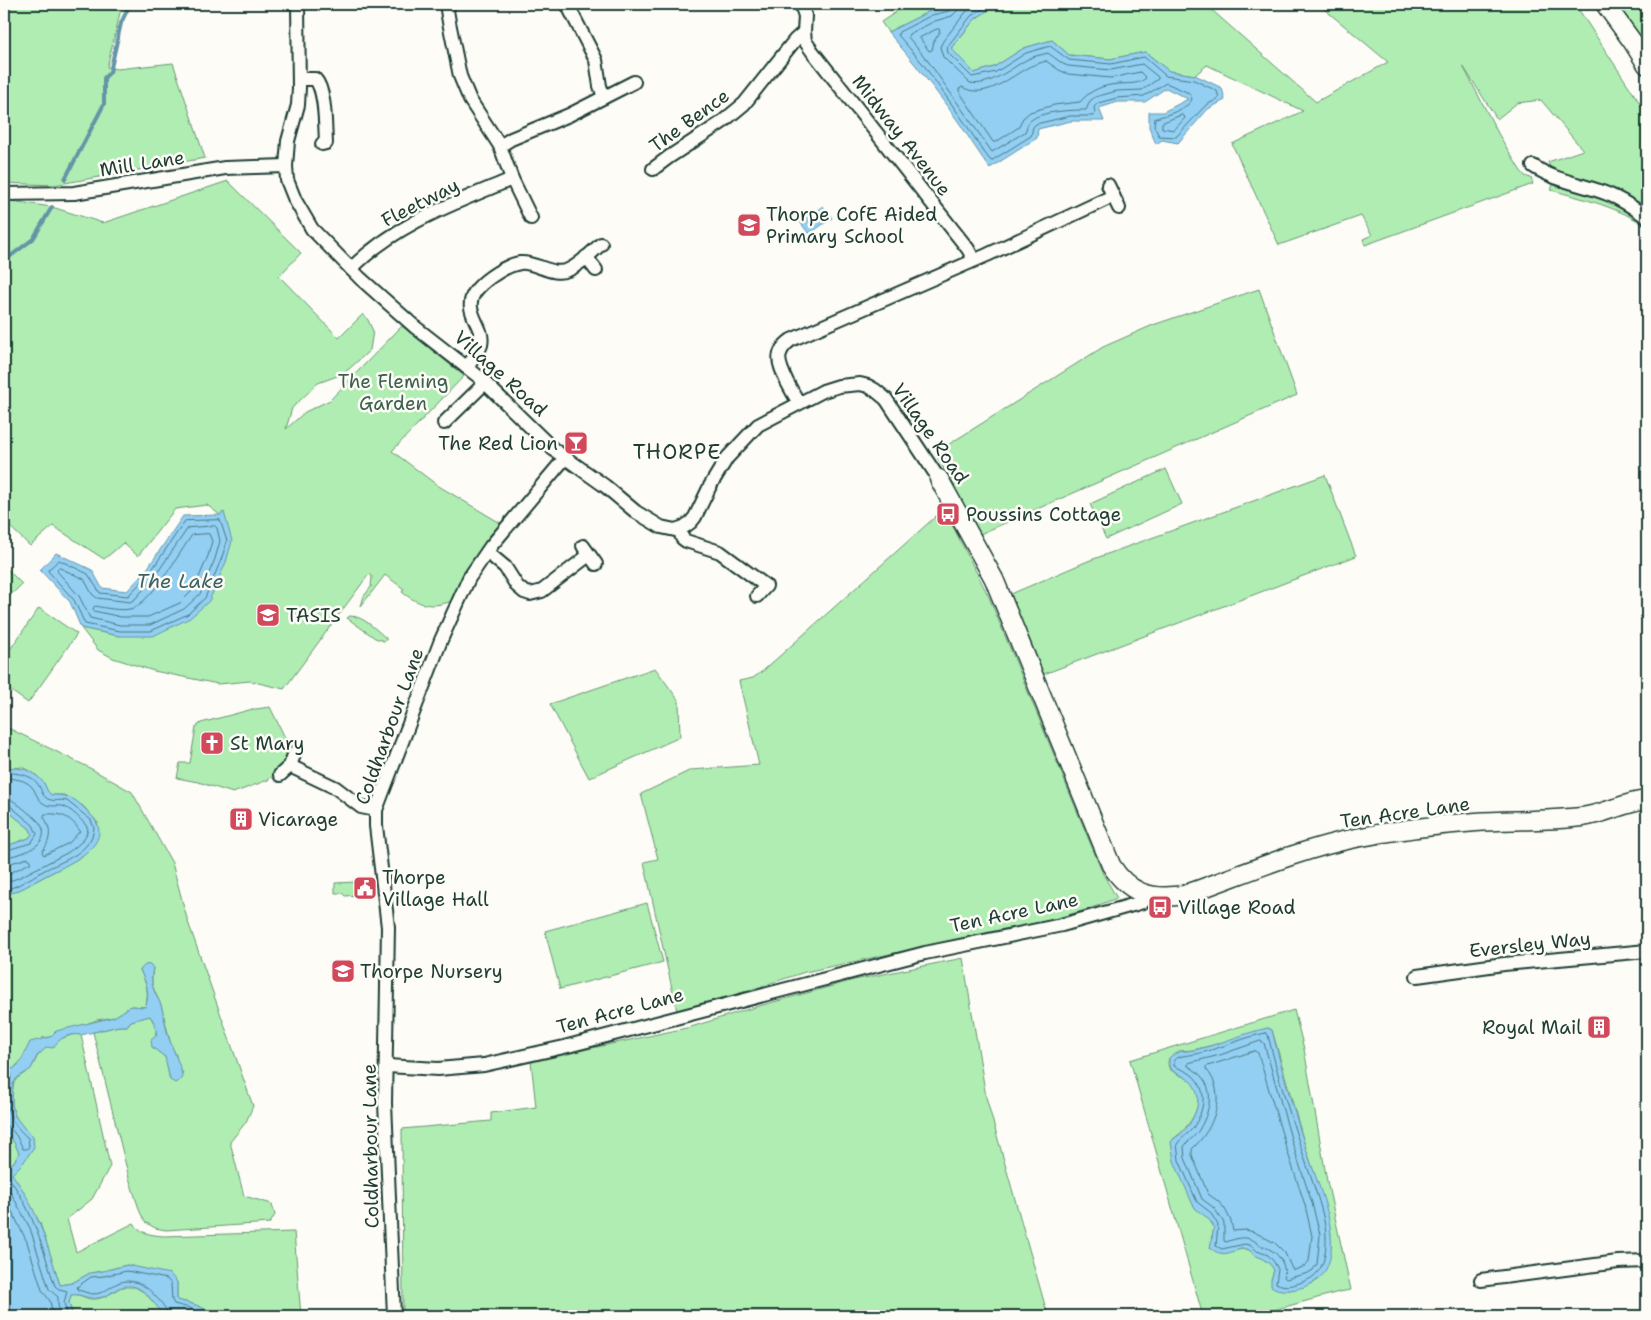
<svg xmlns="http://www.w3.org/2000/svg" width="1651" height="1320" font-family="'Shantell Sans',sans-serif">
  <rect width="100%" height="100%" fill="#fdfcf7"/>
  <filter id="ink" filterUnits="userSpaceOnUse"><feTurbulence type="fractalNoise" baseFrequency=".02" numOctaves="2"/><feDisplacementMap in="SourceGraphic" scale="10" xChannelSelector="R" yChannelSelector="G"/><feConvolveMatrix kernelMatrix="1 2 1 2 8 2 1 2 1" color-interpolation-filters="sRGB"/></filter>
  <g filter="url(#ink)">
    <g fill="#b0edb2" stroke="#689573" fill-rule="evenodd">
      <path d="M4 4H125L121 9 107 67 117 69 173 63 205 158 54 185 4 183Z"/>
      <path d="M908 4H949L947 6 930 11 888 32 881 22Z"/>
      <path d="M998 4H1205L1316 102 1388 62 1318 4H1575L1645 111H1647V227C1619 207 1584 199 1551 190L1555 179 1548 162 1583 150 1541 100 1517 103 1497 119 1463 66 1499 135 1520 170 1525 176 1531 178 1533 184 1365 245 1363 239 1372 235 1361 216 1279 245 1232 144 1303 111 1207 65 1195 75 1169 71 1145 52 1110 59 1069 55 1052 40 1024 48 994 67 974 73 951 49 975 19Z"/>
      <path d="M1618 4H1647V48Z"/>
      <path d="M228 181 301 253 279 276 339 338 363 314 368 320 373 331 370 350 349 369 340 375 318 383 292 408 286 429 305 412 330 400 402 326 464 376 392 451 437 485 512 530 455 600C433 608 421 607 402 592L404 589 385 575 361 606 364 596 371 587 372 576 369 574 284 689 250 681 218 684 154 671 113 658 98 650 81 628 119 636 224 512 220 515 207 505 175 509 138 556 123 543 114 551 104 559 53 526 30 546 4 521V200L52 207 103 223Z"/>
      <path d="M1259 289 1297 395 980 534 935 453 1103 347 1153 325Z"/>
      <path d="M1166 469 1182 504 1106 539 1090 504Z"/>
      <path d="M1325 475 1356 556 1044 674 1011 594 1088 561Z"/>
      <path d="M944 509 989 597 1103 874 1117 898 1089 909 1050 920 805 972 713 1002 677 1011 644 862 658 859 641 794 691 770 759 765 739 681 753 678 764 670Z"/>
      <path d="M4 566 22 584 4 602Z"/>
      <path d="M39 608 77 634 28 703 4 686V658Z"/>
      <path d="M350 616C364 616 376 630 386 638V640L384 641 375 638 347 618Z"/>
      <path d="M655 668 679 701 680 737 589 778 550 704Z"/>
      <path d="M270 707 291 750 284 766 268 780 233 793 198 782 177 778 180 763H190L196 727 201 723 249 710Z"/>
      <path d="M4 726 88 767 132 792 172 863 188 922 253 1106 246 1122 230 1142 244 1196 272 1204 275 1215 270 1223 166 1230 155 1228 145 1222 140 1212 129 1178 93 1032 119 1026H127L131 1021 150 1016C158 1029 157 1034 152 1047L165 1057 170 1080 183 1073 178 1066 176 1055 171 1045 161 1005 152 985V975L153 968 140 970C146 983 150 993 145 1007L131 1006 114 1017 97 1020 51 1037 42 1038 13 1069 7 1066 4 1060V895L23 888 81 857 95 843 98 823 83 806 64 795H52L48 793 44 783 35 774 22 767 13 768 4 765Z"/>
      <path d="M4 808 30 829 32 834 29 838 4 847Z"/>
      <path d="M355 882 356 895 345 896 342 893H335V883Z"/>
      <path d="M647 903 663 962 560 989 545 931Z"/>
      <path d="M963 958 986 1097 1048 1316H403L402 1129 491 1121V1113L536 1107 531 1061 691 1027 752 1008 854 980Z"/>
      <path d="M1294 1010 1304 1049 1327 1181 1351 1290 1339 1292 1252 1316H1203L1130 1060ZM1268 1028 1272 1030 1303 1139 1323 1200 1331 1234 1314 1283 1285 1291 1271 1280 1274 1270C1269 1261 1264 1260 1256 1255 1252 1253 1251 1250 1246 1249 1238 1249 1229 1252 1222 1254L1211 1238 1213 1233 1214 1227 1206 1215 1195 1208 1173 1139C1189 1128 1208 1102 1193 1083 1187 1076 1176 1076 1170 1069 1167 1065 1168 1062 1169 1058L1179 1051 1193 1050 1217 1044Z"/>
      <path d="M76 1034 81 1035 110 1166 92 1199 67 1219 76 1252 134 1223C140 1234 152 1235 164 1236L294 1232 301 1316H213C205 1306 189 1303 177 1300V1282L143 1269 127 1265 103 1271 90 1273 72 1283 60 1285 40 1223 12 1174 23 1163 33 1136C17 1123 11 1114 12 1093 13 1088 13 1083 16 1079 21 1074 28 1072 32 1067 34 1064 35 1060 37 1057 46 1044 62 1037 76 1034Z"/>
      <path d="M4 1128 15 1144 19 1153 14 1162 6 1168 4 1166Z"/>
      <path d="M121 1287H135L145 1293 166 1316H73L69 1303 71 1295C78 1293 84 1298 91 1299 102 1300 112 1293 121 1287Z"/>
    </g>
    <g fill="#92cff3" stroke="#6495a7">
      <path d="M949 4H998L975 19 951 48 974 73 994 67 1024 48 1052 40 1069 55 1110 59 1145 52 1169 71 1195 75 1222 88 1225 100 1208 109 1178 143 1162 140 1156 144 1149 127V112H1163L1188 99 1166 88 1145 102H1118L1099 108 1104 121H1071L1038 129 1037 138 990 168C979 154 970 139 960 124 937 92 914 62 888 32L930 11 947 6Z"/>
      <path d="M823 206 832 218 809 234 800 222Z"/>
      <path d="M224 512 232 541 226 562 209 601 190 618 153 636H119L81 628 70 602 40 570 56 553 92 570 102 588 127 591 145 572 183 516 220 515Z"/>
      <path d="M4 765C16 771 21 765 34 774 37 776 41 779 43 782 47 787 46 792 52 795 70 795 76 799 88 812 122 843 68 864 45 876 32 883 19 892 4 895V847L29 838 32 834 30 829 4 808Z"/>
      <path d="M150 964 153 968C152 973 151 978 152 983 153 991 158 998 161 1005 165 1018 166 1034 172 1046 175 1055 183 1071 182 1079L175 1083 170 1080 165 1057 152 1047 151 1040 157 1035 154 1022 150 1016 131 1021 127 1026H119L81 1035C69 1033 59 1038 53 1048L47 1047 37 1056 31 1069 17 1078 13 1084 12 1103 14 1115 25 1129 33 1136 34 1147 23 1163 12 1174C38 1209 47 1244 60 1285L72 1283 90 1273 103 1271 127 1265 170 1274 177 1282V1300C189 1303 205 1306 213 1316H166C152 1305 143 1278 119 1288 111 1292 107 1297 98 1298 89 1300 80 1293 71 1295L69 1303 73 1316H4V1166L6 1168 14 1162 19 1153 15 1144 4 1128V1060L7 1066 13 1069 20 1063 30 1042 50 1037 56 1031 114 1017 131 1006 145 1007C151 993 146 983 140 970L145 965Z"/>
      <path d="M1268 1028 1272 1030C1282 1072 1295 1114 1308 1155 1316 1178 1330 1211 1331 1235 1333 1258 1328 1279 1304 1287 1293 1290 1281 1293 1271 1286V1280L1274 1270C1269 1261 1264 1260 1255 1255 1253 1254 1251 1251 1249 1250 1237 1244 1228 1262 1210 1248L1214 1227C1207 1214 1200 1215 1193 1205L1174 1161 1171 1142C1174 1137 1179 1136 1183 1132 1195 1119 1205 1097 1191 1082 1185 1075 1174 1074 1169 1067V1058C1176 1050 1184 1052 1194 1050 1219 1045 1243 1033 1268 1028Z"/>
    </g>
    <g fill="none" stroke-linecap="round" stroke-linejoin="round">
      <g stroke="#4d7780" stroke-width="1">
        <path d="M952 4V8L949 11 932 15 899 32 898 35 923 64 965 123 981 148 991 161 1031 136 1033 127 1036 124 1070 116H1093L1095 114 1094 107 1098 103 1117 98 1144 96 1166 83 1189 93 1192 99C1188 109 1165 116 1155 118L1154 126 1159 136 1176 137 1205 106 1219 98 1217 91 1194 80 1166 76 1144 57 1111 64 1069 60 1050 46 1026 53 996 72 972 77 948 53 947 47 971 16 990 4"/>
        <path d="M959 4 957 11 952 16 935 21 909 34 908 37 928 61 992 152 1025 132C1027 128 1027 124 1030 121 1040 111 1072 110 1086 110L1090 101 1095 97 1117 91 1142 90 1158 79V77L1142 64 1111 70 1068 66 1063 64 1048 53C1041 55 1033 56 1026 60 1010 69 989 87 970 83L943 57 940 47 943 41 966 12 978 4"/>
        <path d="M937 29H939L940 32 934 41 932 50 929 51 920 38Z"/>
        <path d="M1046 61 1059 70 1068 74 1111 78 1140 72 1146 78C1138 85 1129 83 1119 84 1103 85 1090 90 1080 102L1054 105 1030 112 1023 118 1019 127 996 142H993L959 91V89L962 87C986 101 1010 76 1031 66 1035 64 1041 63 1046 61Z"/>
        <path d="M1182 115 1184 116 1185 118 1174 130 1162 128V123Z"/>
        <path d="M220 520 227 541 221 560 205 598 188 614 151 631H120L85 624 74 600 48 571 49 569 59 560 88 574 100 593 128 596 149 574 185 521Z"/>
        <path d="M215 526 217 528 220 541 215 559 200 594 184 609 150 625H120L90 618 79 596 57 571 58 568H60L84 579 92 594 97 598 130 602 135 599 153 579 188 528Z"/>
        <path d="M209 534 212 541 208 556 194 589 180 603 148 617H121L94 611 93 608 95 606C105 608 120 611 130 609 150 605 180 552 192 535Z"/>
        <path d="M4 771C16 775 31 772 39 786 42 791 42 796 48 799 54 802 61 799 67 801L91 820 94 828C91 854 61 861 43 871 30 878 18 887 4 890"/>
        <path d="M4 777C14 780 24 778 32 787 36 792 37 799 43 803 50 808 55 805 62 806 69 807 85 822 88 829 86 840 76 847 67 853L18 878 4 883"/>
        <path d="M4 798C12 798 17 804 24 809 28 813 35 817 39 822 56 844 20 856 4 857"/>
        <path d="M4 804 9 805 33 825 37 834 31 843 4 851"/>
        <path d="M45 814C61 813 70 816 80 831L69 843 44 855 42 852C51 840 52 830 44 817Z"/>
        <path d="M4 865 28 858 31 860 30 863 4 876"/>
        <path d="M1266 1033 1268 1035C1278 1077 1291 1119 1305 1160 1312 1181 1326 1216 1326 1237 1326 1255 1324 1274 1305 1281 1295 1285 1285 1288 1276 1283L1278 1269 1274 1262 1268 1255 1257 1251 1252 1246 1245 1244 1222 1249 1216 1246 1218 1225 1210 1212 1197 1202 1179 1160 1177 1144C1181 1138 1188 1134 1193 1128 1204 1111 1209 1090 1192 1075 1187 1071 1180 1069 1174 1066V1060C1181 1054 1191 1056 1200 1053 1222 1048 1244 1037 1266 1033Z"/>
        <path d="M1261 1041 1264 1043 1292 1142 1312 1203 1320 1235 1317 1264 1313 1270 1308 1273 1286 1279 1284 1277C1286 1266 1281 1256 1271 1250 1268 1248 1263 1247 1260 1245 1255 1241 1252 1239 1246 1238 1240 1237 1232 1240 1226 1242L1224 1241V1223L1214 1208 1202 1199 1185 1158 1184 1147C1187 1141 1195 1137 1199 1130 1213 1106 1216 1081 1188 1066V1063L1220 1055Z"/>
        <path d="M1255 1051 1258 1053 1285 1144 1305 1205 1312 1236 1309 1261 1305 1266 1295 1270 1292 1269 1285 1253 1275 1243 1254 1232 1246 1230 1233 1231 1231 1221 1225 1209 1218 1201 1208 1194 1192 1155V1149C1214 1129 1228 1094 1206 1069V1067Z"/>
        <path d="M4 1069 12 1075C0 1100 8 1121 28 1138L29 1146 27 1149H23C19 1140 13 1127 4 1125"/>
        <path d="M4 1172C7 1175 8 1177 11 1181 34 1213 43 1250 55 1286L59 1289 67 1291 64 1303 68 1316"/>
        <path d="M4 1183 10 1191 30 1228 49 1289 58 1297V1305L61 1316"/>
        <path d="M4 1195 27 1242 42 1290 50 1301 53 1316"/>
        <path d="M168 1316C167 1309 161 1302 156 1297 147 1286 133 1277 118 1283 109 1287 104 1294 93 1294 89 1294 83 1291 78 1290L77 1287 91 1277 104 1276 127 1271 167 1279 171 1284 172 1300 174 1304 190 1308 207 1316"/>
      </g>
      <g stroke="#6495a7" stroke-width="4">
        <path d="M65 179 104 104V78L110 72 121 23 130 4"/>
        <path d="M4 261 33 239 52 207"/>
      </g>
      <g stroke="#1f3d34" stroke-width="16">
        <g id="street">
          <path d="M298 4 299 88 298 105 288 141 286 166 287 180 295 200 312 229 360 278 415 327 479 377 553 449 605 486 636 512 661 527 675 530 684 527 691 522 695 517 710 486 727 458 758 425 823 391 839 386 860 384 868 386 875 390 886 399 939 479"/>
          <path d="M449 4 447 10 449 22 460 76 470 100 500 146 512 179 531 218"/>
          <path d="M567 4 596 60 600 86 604 97"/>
          <path d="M804 32 805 41 812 51 968 249 974 260"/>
          <path d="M299 79H315C326 90 325 127 326 143L322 144"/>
          <path d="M500 146 511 139 569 115 634 82"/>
          <path d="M1533 166C1557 182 1584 184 1610 195 1623 200 1635 209 1647 217"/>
          <path d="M653 169 669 157 721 123 744 104 795 40 804 32 805 16 801 4"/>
          <path d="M1108 185 1119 208"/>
          <path d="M4 194 74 193 225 168 286 166"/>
          <path d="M586 257 596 270"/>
          <path d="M351 269C395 224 455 203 512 179"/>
          <path d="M466 367C472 361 478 354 481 345 486 325 458 310 478 288 486 279 506 265 520 263 535 261 552 277 568 270 580 265 591 253 601 244"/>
          <path d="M799 402C794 396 791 389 787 382 779 365 773 353 791 340L987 255 1113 196"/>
          <path d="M444 423 485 383"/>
          <path d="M680 529 682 538 686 541 720 552 766 586 757 596"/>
          <path d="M583 546 596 564"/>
          <path d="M487 552 505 567 517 586 524 592 530 594 542 591 589 555"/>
          <path d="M290 766 336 788 361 807 376 810"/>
          <path d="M280 775 290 766 295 752"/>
          <path d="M1417 976 1504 964 1647 951"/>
          <path d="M387 1066 438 1069 484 1065 564 1047 925 953 1062 925 1143 902 1149 896"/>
          <path d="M1481 1280 1618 1262 1647 1261"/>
          <path d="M394 1316 385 1103 388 927 376 826V810L441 640 469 578 491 546 565 458"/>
        </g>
      </g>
      <g stroke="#1f3d34" stroke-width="21">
        <g id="secondary">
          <path d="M1605 4 1632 41 1647 65"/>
          <path d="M939 479 994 579 1111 865C1129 894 1151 900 1184 895 1241 875 1297 850 1356 838 1395 830 1436 825 1476 822 1511 820 1547 821 1582 817 1605 814 1625 802 1647 800"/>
        </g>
      </g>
      <use href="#street" stroke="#fdfcf7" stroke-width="12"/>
      <use href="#secondary" stroke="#fdfcf7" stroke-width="18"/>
    </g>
  </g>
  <defs>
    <g id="school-square" transform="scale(1.25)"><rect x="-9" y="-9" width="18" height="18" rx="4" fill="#d1495b" stroke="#fdfcf7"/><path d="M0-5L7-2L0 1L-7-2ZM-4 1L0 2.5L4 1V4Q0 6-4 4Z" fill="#fff"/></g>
    <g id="bar-square" transform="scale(1.25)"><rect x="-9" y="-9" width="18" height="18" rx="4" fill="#d1495b" stroke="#fdfcf7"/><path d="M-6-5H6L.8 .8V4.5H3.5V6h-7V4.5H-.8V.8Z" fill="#fff"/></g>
    <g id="bus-square" transform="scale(1.25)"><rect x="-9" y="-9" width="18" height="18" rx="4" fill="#d1495b" stroke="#fdfcf7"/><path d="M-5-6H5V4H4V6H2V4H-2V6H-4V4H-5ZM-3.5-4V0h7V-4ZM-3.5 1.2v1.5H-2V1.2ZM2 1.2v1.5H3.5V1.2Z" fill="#fff"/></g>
    <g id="church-square" transform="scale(1.25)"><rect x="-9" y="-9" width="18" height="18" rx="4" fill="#d1495b" stroke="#fdfcf7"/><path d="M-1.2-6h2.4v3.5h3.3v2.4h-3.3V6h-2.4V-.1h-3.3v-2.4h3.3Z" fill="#fff"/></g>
    <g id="building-square" transform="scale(1.25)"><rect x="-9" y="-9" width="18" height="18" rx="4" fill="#d1495b" stroke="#fdfcf7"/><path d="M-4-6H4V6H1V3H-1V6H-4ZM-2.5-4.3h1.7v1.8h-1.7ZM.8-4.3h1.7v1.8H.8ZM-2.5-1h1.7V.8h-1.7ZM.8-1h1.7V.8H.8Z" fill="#fff"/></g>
    <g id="civic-square" transform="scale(1.25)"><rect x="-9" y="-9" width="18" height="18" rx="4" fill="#d1495b" stroke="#fdfcf7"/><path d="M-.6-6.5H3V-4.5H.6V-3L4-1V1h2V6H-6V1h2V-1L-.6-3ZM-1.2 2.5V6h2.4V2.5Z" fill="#fff"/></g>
  </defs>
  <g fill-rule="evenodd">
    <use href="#school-square" x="749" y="225"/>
    <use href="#bar-square" x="576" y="443"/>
    <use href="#bus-square" x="948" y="514"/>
    <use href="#school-square" x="268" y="615"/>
    <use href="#church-square" x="212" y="743"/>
    <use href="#building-square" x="241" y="819"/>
    <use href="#civic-square" x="365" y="888"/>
    <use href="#bus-square" x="1160" y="907"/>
    <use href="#school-square" x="343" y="971"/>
    <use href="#building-square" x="1599" y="1027"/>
  </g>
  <g text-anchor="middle" stroke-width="5" stroke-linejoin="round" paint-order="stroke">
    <g font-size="19" fill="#1f3d34" stroke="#fdfcf7">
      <text transform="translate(689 120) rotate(-36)" y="7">The Bence</text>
      <text transform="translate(902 135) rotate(52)" y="7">Midway Avenue</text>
      <text transform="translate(142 163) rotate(-9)" y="7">Mill Lane</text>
      <text transform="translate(420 202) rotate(-27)" y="7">Fleetway</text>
      <text transform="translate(501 373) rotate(42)" y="7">Village Road</text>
      <text transform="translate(931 433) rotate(55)" y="7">Village Road</text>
      <text transform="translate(389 726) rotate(-70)" y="7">Coldharbour Lane</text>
      <text transform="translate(1405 812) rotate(-8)" y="7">Ten Acre Lane</text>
      <text transform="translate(1014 912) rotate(-12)" y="7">Ten Acre Lane</text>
      <text transform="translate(1530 944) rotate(-6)" y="7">Eversley Way</text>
      <text transform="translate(620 1010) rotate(-15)" y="7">Ten Acre Lane</text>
      <text transform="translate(370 1146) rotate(-91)" y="7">Coldharbour Lane</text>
    </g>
    <g font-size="19" fill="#1f3d34" stroke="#fdfcf7" text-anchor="start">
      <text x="766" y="221">Thorpe CofE Aided<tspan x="766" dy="22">Primary School</tspan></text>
      <text x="558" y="450" text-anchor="end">The Red Lion</text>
      <text x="966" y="521">Poussins Cottage</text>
      <text x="286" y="622">TASIS</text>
      <text x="230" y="750">St Mary</text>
      <text x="258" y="826">Vicarage</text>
      <text x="382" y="884">Thorpe<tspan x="382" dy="22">Village Hall</tspan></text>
      <text x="1178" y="914">Village Road</text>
      <text x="360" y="978">Thorpe Nursery</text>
      <text x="1582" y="1034" text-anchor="end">Royal Mail</text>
    </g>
    <g font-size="19" fill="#3c604d" stroke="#fdfcf7">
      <text x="393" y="388">The Fleming<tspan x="393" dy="22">Garden</tspan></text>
    </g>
    <g font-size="20" font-style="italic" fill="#3c6264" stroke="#fdfcf7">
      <text x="180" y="588">The Lake</text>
    </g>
    <g font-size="21" letter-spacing="1" fill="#1f3d34" stroke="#fdfcf7">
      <text x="677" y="459">THORPE</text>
    </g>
  </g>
  <rect width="1651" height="1320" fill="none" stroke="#fdfcf7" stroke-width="20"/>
  <rect x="10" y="10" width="1631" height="1300" fill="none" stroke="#1f3d34" stroke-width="2" filter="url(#ink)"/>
</svg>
